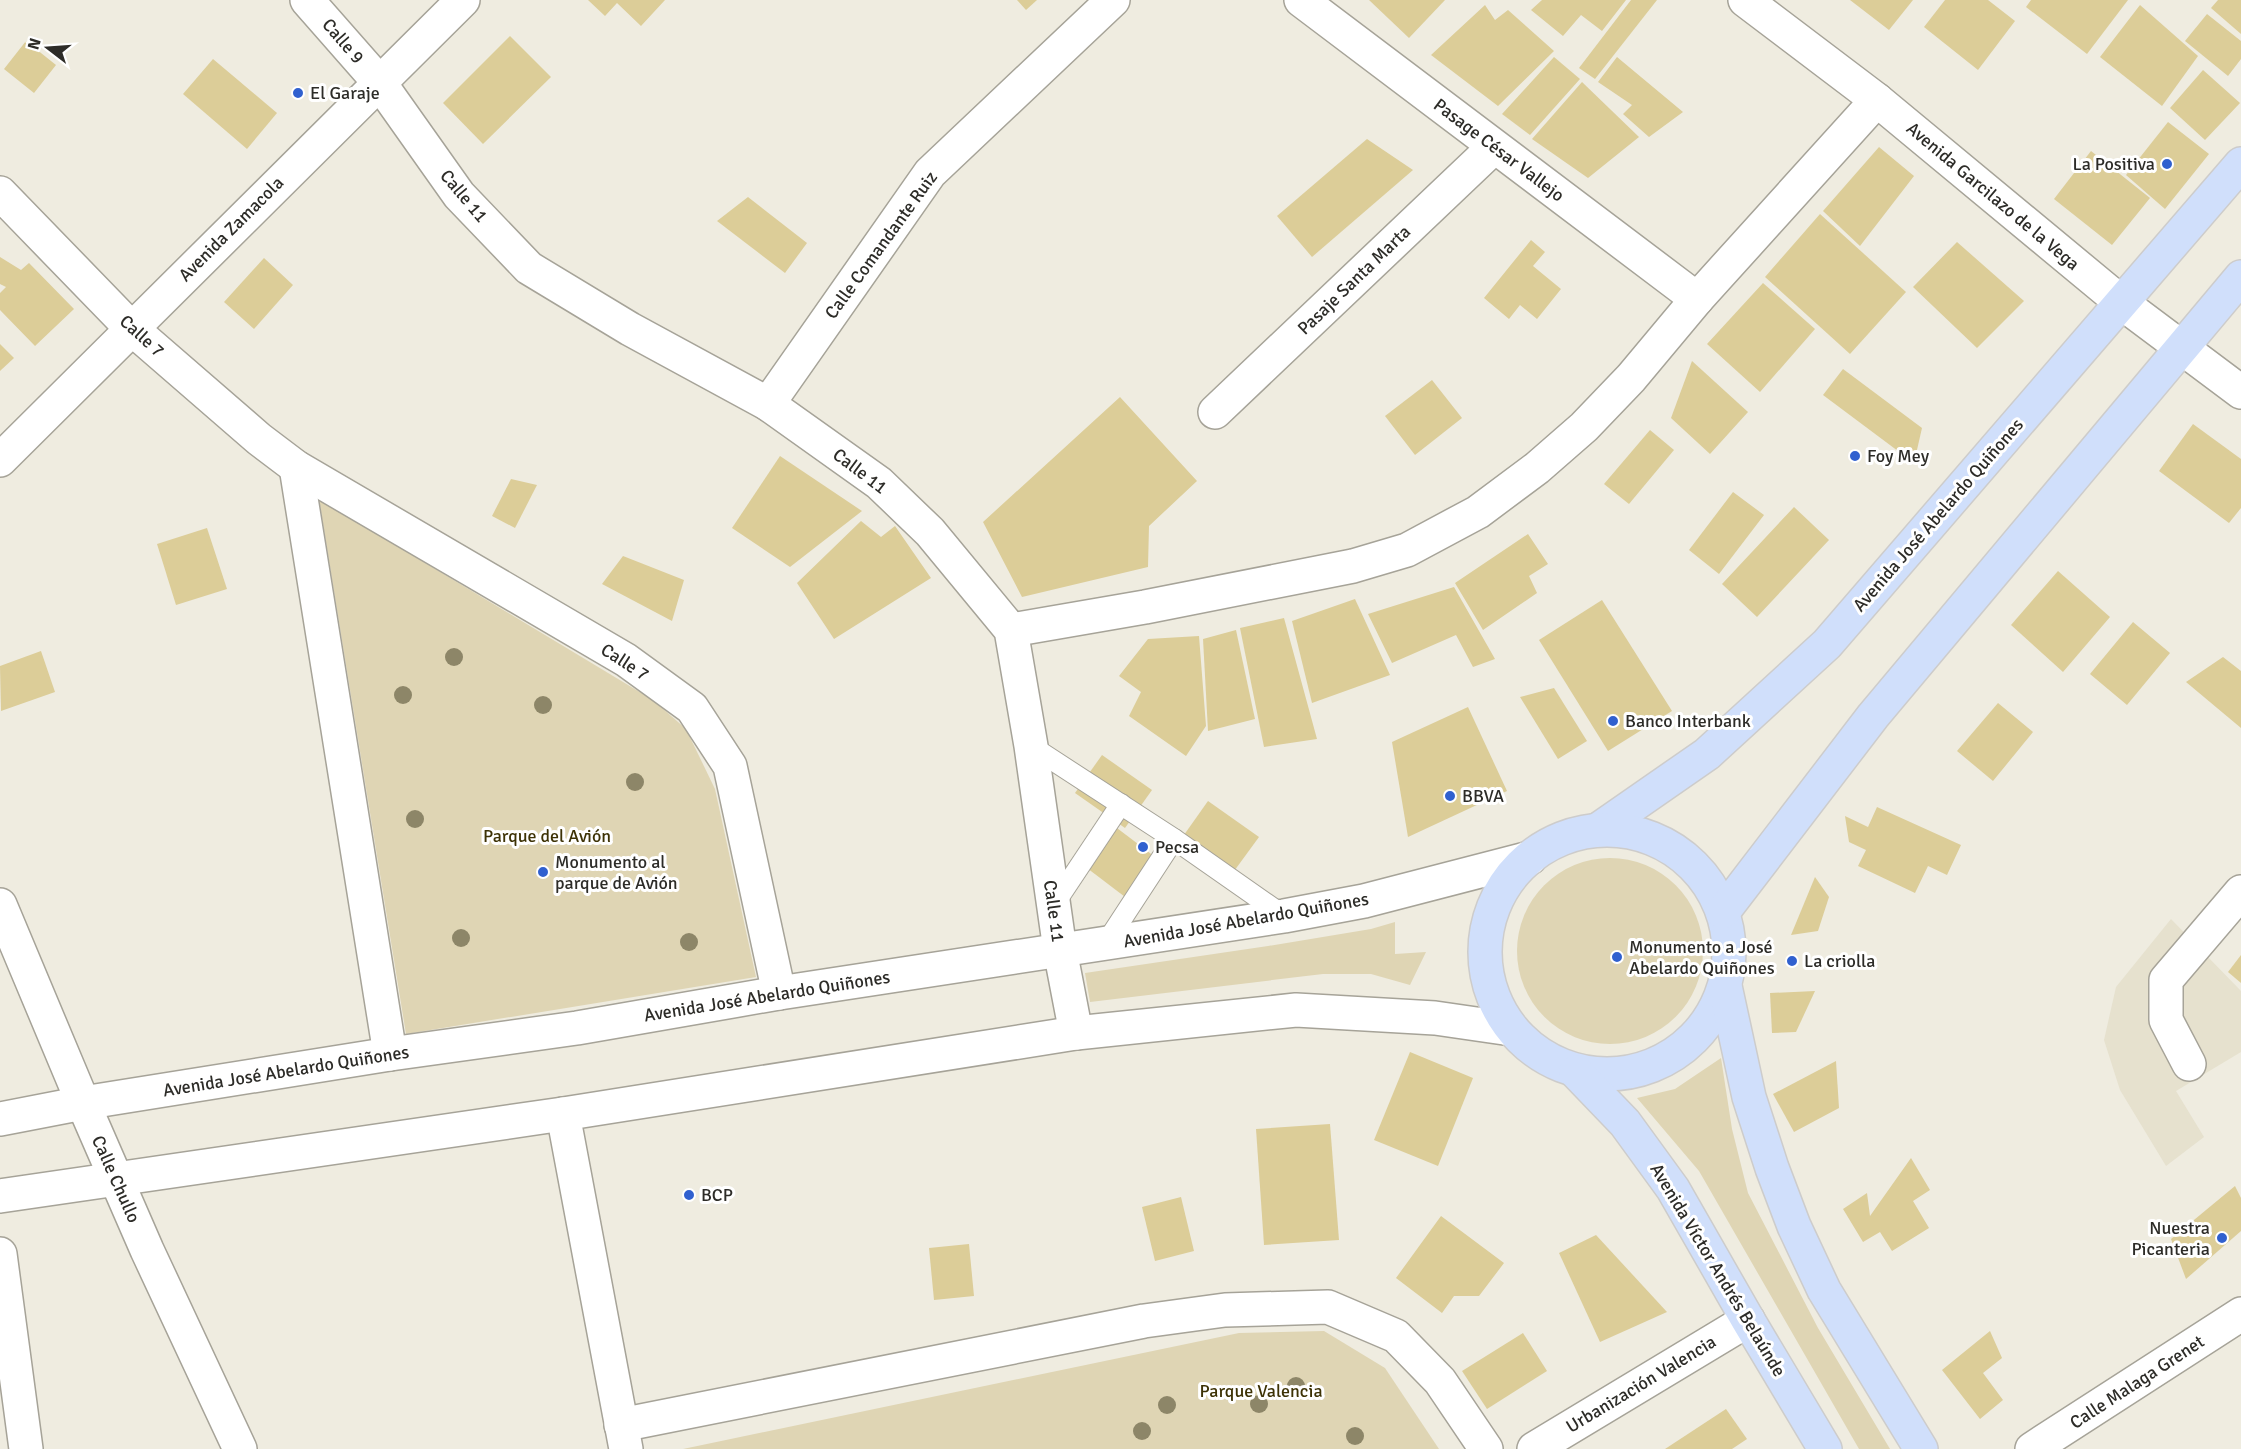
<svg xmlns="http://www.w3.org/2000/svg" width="2241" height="1449" font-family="Signika,sans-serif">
  <rect width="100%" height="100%" fill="#efece0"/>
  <path fill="#e6e1ce" d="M2171 919 2241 991V1052L2176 1091 2204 1137 2166 1166 2120 1090 2104 1040 2116 987Z"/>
  <g fill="#dfd5b4">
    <path d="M319 499 653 700 686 729 715 789 756 977 406 1034Z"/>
    <circle cx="1610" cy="951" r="93"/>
    <path d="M1395 922V954L1426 952 1410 985 1371 974H1323L1090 1002 1085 973 1268 946 1371 929Z"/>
    <path d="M1721 1058 1732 1129 1748 1193 1818 1328 1890 1449H1859L1699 1171 1637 1098 1675 1089Z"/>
    <path d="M1324 1331 1385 1368 1439 1449H683L1239 1333Z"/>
  </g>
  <g fill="#dccd98">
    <path d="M588 0H665L641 26 617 3 605 16Z"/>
    <path d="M1017 0H1037L1026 10Z"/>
    <path d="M1369 0H1445L1409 38Z"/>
    <path d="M1542 0H1626L1602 31 1581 15 1563 36 1531 10Z"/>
    <path d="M1631 0H1657L1595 79 1579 68Z"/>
    <path d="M1850 0H1913L1889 30Z"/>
    <path d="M1945 0H1988L2015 21 1978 70 1924 27Z"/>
    <path d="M2031 0H2128L2087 54 2026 7Z"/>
    <path d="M2218 0H2241V34L2211 8Z"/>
    <path d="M1485 5 1495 20 1508 10 1554 51 1498 106 1431 55Z"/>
    <path d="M2140 5 2198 56 2162 106 2100 57Z"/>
    <path d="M2207 14 2241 41V59L2228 76 2185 41Z"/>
    <path d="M510 36 551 77 483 144 443 103Z"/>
    <path d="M26 41 56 65 34 93 4 69Z"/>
    <path d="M1554 57 1580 79 1530 135 1502 114Z"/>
    <path d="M1617 57 1683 112 1649 137 1623 114 1632 105 1598 82Z"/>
    <path d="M213 59 277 113 247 149 183 94Z"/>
    <path d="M2203 70 2240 103 2205 140 2170 108Z"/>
    <path d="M1582 82 1639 137 1588 178 1532 139Z"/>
    <path d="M2168 122 2209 154 2165 209 2126 175Z"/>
    <path d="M1367 139 1413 170 1312 257 1277 216Z"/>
    <path d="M1879 147 1914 176 1860 246 1823 211Z"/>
    <path d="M2091 151 2150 198 2112 245 2054 199Z"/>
    <path d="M748 197 807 243 785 273 717 221Z"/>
    <path d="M1820 214 1906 292 1850 354 1765 277Z"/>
    <path d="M1531 240 1545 252 1533 266 1561 289 1537 319 1520 305 1509 319 1484 298Z"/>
    <path d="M1957 242 2024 301 1977 348 1913 287Z"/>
    <path d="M0 257 21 270 29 263 74 309 35 346 0 310V293L6 287 0 284Z"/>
    <path d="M264 258 293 285 254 329 224 302Z"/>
    <path d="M1763 283 1815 329 1760 392 1707 344Z"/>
    <path d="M0 344 14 358 0 371Z"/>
    <path d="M1692 361 1748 412 1710 454 1671 418Z"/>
    <path d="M1843 369 1922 428 1914 463 1823 395Z"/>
    <path d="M1432 380 1462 418 1415 455 1385 416Z"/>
    <path d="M1120 397 1197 481 1149 526 1148 567 1022 597 983 522Z"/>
    <path d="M2193 424 2241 459V508L2229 523 2159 471Z"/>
    <path d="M1650 430 1674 450 1629 504 1604 484Z"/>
    <path d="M780 456 862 511 790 567 732 528Z"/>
    <path d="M511 479 537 485 515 528 492 516Z"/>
    <path d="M1733 492 1764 515 1719 574 1689 550Z"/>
    <path d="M1794 507 1829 540 1757 617 1722 584Z"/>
    <path d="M861 521 881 537 895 526 931 578 834 639 797 583Z"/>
    <path d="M207 528 227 589 176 605 157 544Z"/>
    <path d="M1528 534 1548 564 1529 576 1537 593 1483 630 1455 583Z"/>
    <path d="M623 556 684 580 672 621 602 584Z"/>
    <path d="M2058 571 2110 617 2063 672 2011 625Z"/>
    <path d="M1454 587 1495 659 1473 667 1456 635 1392 663 1368 614Z"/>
    <path d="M1355 599 1390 675 1312 703 1292 621Z"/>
    <path d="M1602 600 1672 711 1608 751 1539 640Z"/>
    <path d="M1284 618 1317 739 1264 747 1240 628Z"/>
    <path d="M2133 622 2170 653 2127 705 2090 674Z"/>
    <path d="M1236 630 1255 719 1208 731 1203 639Z"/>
    <path d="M1199 636 1206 726 1186 756 1129 716 1141 692 1119 676 1148 639Z"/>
    <path d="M41 651 55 692 1 711 0 666Z"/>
    <path d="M2223 657 2241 671V728L2186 682Z"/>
    <path d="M1554 688 1587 741 1558 759 1520 697Z"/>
    <path d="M1998 703 2033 732 1993 781 1957 751Z"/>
    <path d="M1468 707 1507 791 1408 837 1392 742Z"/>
    <path d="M1102 755 1152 790 1125 828 1075 793Z"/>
    <path d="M1208 801 1259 837 1229 878 1179 842Z"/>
    <path d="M1877 807 1961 845 1947 875 1928 866 1915 893 1858 866 1866 850 1849 842 1845 816 1868 827Z"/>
    <path d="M1113 825 1163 863 1133 903 1083 865Z"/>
    <path d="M1815 877 1829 897 1818 931 1791 935Z"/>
    <path d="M2241 955V983L2228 972Z"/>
    <path d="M1815 991 1796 1032 1772 1033 1770 993Z"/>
    <path d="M1410 1052 1473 1078 1438 1166 1374 1140Z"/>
    <path d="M1836 1061 1839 1108 1794 1132 1773 1094Z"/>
    <path d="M1330 1124 1339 1240 1264 1245 1256 1129Z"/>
    <path d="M1911 1158 1930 1190 1913 1201 1929 1228 1892 1251 1880 1232 1863 1242 1843 1209 1867 1193 1870 1216Z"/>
    <path d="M2235 1186 2241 1198V1231L2186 1279 2171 1239Z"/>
    <path d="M1181 1197 1194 1251 1155 1261 1142 1207Z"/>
    <path d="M1441 1216 1504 1263 1479 1296H1454L1442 1313 1396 1278Z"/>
    <path d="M1596 1235 1667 1312 1600 1342 1559 1253Z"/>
    <path d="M969 1244 974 1296 934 1300 929 1248Z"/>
    <path d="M1990 1331 2002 1358 1983 1373 2003 1400 1980 1419 1942 1370Z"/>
    <path d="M1523 1333 1547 1371 1487 1409 1462 1371Z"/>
    <path d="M1726 1409 1747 1439 1732 1449H1665Z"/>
  </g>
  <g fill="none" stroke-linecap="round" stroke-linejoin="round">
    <g stroke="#a6a398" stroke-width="22">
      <g id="service">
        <path d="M1031 746 1174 839 1284 916"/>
        <path d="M1053 906 1121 804"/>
        <path d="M1106 943 1174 839"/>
      </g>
    </g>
    <g stroke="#a6a398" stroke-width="36">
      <g id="minor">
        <path d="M307 0 379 82 459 195 529 268 630 329 768 404 879 483 930 532 1011 630 1031 746 1060 950 1076 1033"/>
        <path d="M1301 0 1697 299"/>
        <path d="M1745 0 1877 100 2122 303 2241 392"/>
        <path d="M0 193 131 328 259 439 296 467 626 660 692 708 730 766 779 993"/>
        <path d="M768 404 930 173 1113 0"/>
        <path d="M1215 412 1494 147"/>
        <path d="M0 460 463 0"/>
        <path d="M296 467 390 1054"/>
        <path d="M1011 630 1145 607 1353 566 1407 550 1478 512 1537 468 1584 427 1631 378 1697 299 1877 100"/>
        <path d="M0 905 83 1103"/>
        <path d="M2189 1064 2166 1020V980L2241 892"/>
        <path d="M563 1114 626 1449"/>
        <path d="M0 1254 26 1449"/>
        <path d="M621 1425 1144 1321 1225 1310 1328 1307 1396 1336 1440 1381 1486 1449"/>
        <path d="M1534 1449 1748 1320"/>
        <path d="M2032 1449 2241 1314"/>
      </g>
    </g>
    <g stroke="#a6a398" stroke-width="36">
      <path id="tertiary" d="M83 1103 147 1250 240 1449"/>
    </g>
    <g stroke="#a6a398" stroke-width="36">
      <g id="secondary">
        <path d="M0 1119 83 1103 390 1054 577 1028 779 993 1284 916 1364 901 1530 858"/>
        <path d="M0 1196 563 1114 1076 1033 1296 1010 1435 1018 1511 1029"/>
      </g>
    </g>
    <g stroke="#cdcccb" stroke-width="36">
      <g id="primary">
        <path d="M1599 829 1707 754 1827 644 2241 164"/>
        <circle cx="1607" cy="952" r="122"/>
        <path d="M1723 912 1873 716 2241 277"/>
        <path d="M1725 986 1749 1097 1772 1168 1794 1226 1824 1290 1921 1449"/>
        <path d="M1576 1072 1625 1123 1673 1189 1748 1320 1825 1449"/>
      </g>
    </g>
    <use href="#service" stroke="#fff" stroke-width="20"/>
    <use href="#minor" stroke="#fff" stroke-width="33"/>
    <use href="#tertiary" stroke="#fff" stroke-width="33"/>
    <use href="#secondary" stroke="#fff" stroke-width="33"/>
    <use href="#primary" stroke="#d0dffb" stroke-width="33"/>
  </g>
  <g fill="#8d8668">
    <circle cx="454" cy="657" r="9"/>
    <circle cx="403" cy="695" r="9"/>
    <circle cx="543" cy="705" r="9"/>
    <circle cx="635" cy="782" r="9"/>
    <circle cx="415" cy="819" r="9"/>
    <circle cx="461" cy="938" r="9"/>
    <circle cx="689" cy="942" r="9"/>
    <circle cx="1296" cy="1386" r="9"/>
    <circle cx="1259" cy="1404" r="9"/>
    <circle cx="1167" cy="1405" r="9"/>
    <circle cx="1142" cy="1431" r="9"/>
    <circle cx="1355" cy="1436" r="9"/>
  </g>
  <g fill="#3060cf" stroke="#fff" stroke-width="2">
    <circle cx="298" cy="93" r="6"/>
    <circle cx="2167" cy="164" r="6"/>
    <circle cx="1855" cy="456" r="6"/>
    <circle cx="1613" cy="721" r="6"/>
    <circle cx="1450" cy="796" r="6"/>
    <circle cx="1143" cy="847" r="6"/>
    <circle cx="543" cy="872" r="6"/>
    <circle cx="1617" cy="957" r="6"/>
    <circle cx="1792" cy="961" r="6"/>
    <circle cx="689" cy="1195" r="6"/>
    <circle cx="2222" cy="1238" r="6"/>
  </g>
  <g text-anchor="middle" stroke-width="6" stroke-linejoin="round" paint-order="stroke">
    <g font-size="18" fill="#2d2c28" stroke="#fff">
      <text transform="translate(343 41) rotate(49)" y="6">Calle 9</text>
      <text transform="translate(1499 150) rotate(37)" y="6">Pasage César Vallejo</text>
      <text transform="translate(464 196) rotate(50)" y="6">Calle 11</text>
      <text transform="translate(1993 196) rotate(40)" y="6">Avenida Garcilazo de la Vega</text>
      <text transform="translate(231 229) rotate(-45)" y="6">Avenida Zamacola</text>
      <text transform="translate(881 245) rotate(-54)" y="6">Calle Comandante Ruiz</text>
      <text transform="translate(1354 280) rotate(-44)" y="6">Pasaje Santa Marta</text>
      <text transform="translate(142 336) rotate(42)" y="6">Calle 7</text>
      <text transform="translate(860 471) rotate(37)" y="6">Calle 11</text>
      <text transform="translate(1938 515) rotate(-49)" y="6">Avenida José Abelardo Quiñones</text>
      <text transform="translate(625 662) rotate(33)" y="6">Calle 7</text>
      <text transform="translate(1054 911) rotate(82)" y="6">Calle 11</text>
      <text transform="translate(1246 920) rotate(-10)" y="6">Avenida José Abelardo Quiñones</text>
      <text transform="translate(767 996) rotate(-9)" y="6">Avenida José Abelardo Quiñones</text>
      <text transform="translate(286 1071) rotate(-9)" y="6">Avenida José Abelardo Quiñones</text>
      <text transform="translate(116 1179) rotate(66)" y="6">Calle Chullo</text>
      <text transform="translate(1718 1270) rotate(59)" y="6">Avenida Víctor Andrés Belaúnde</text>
      <text transform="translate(2137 1382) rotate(-33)" y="6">Calle Malaga Grenet</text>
      <text transform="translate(1641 1384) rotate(-31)" y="6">Urbanización Valencia</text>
    </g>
    <g font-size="18" fill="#2d2c28" stroke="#fff" text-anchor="start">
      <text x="310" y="99">El Garaje</text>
      <text x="2155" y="170" text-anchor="end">La Positiva</text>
      <text x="1867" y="462">Foy Mey</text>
      <text x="1625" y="727">Banco Interbank</text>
      <text x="1462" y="802">BBVA</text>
      <text x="1155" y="853">Pecsa</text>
      <text x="555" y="868">Monumento al<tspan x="555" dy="21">parque de Avión</tspan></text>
      <text x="1629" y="953">Monumento a José<tspan x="1629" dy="21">Abelardo Quiñones</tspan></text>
      <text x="1804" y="967">La criolla</text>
      <text x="701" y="1201">BCP</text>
      <text x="2210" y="1234" text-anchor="end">Nuestra<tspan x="2210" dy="21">Picanteria</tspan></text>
    </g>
    <g font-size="18" fill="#3d3205" stroke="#fff">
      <text x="547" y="842">Parque del Avión</text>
      <text x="1261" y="1397">Parque Valencia</text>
    </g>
  </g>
  <g transform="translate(48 48) rotate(287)" stroke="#ffffff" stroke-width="4.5" paint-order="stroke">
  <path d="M0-4.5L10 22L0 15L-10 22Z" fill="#2d2c28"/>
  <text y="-9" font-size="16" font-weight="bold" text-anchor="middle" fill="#2d2c28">N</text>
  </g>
</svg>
